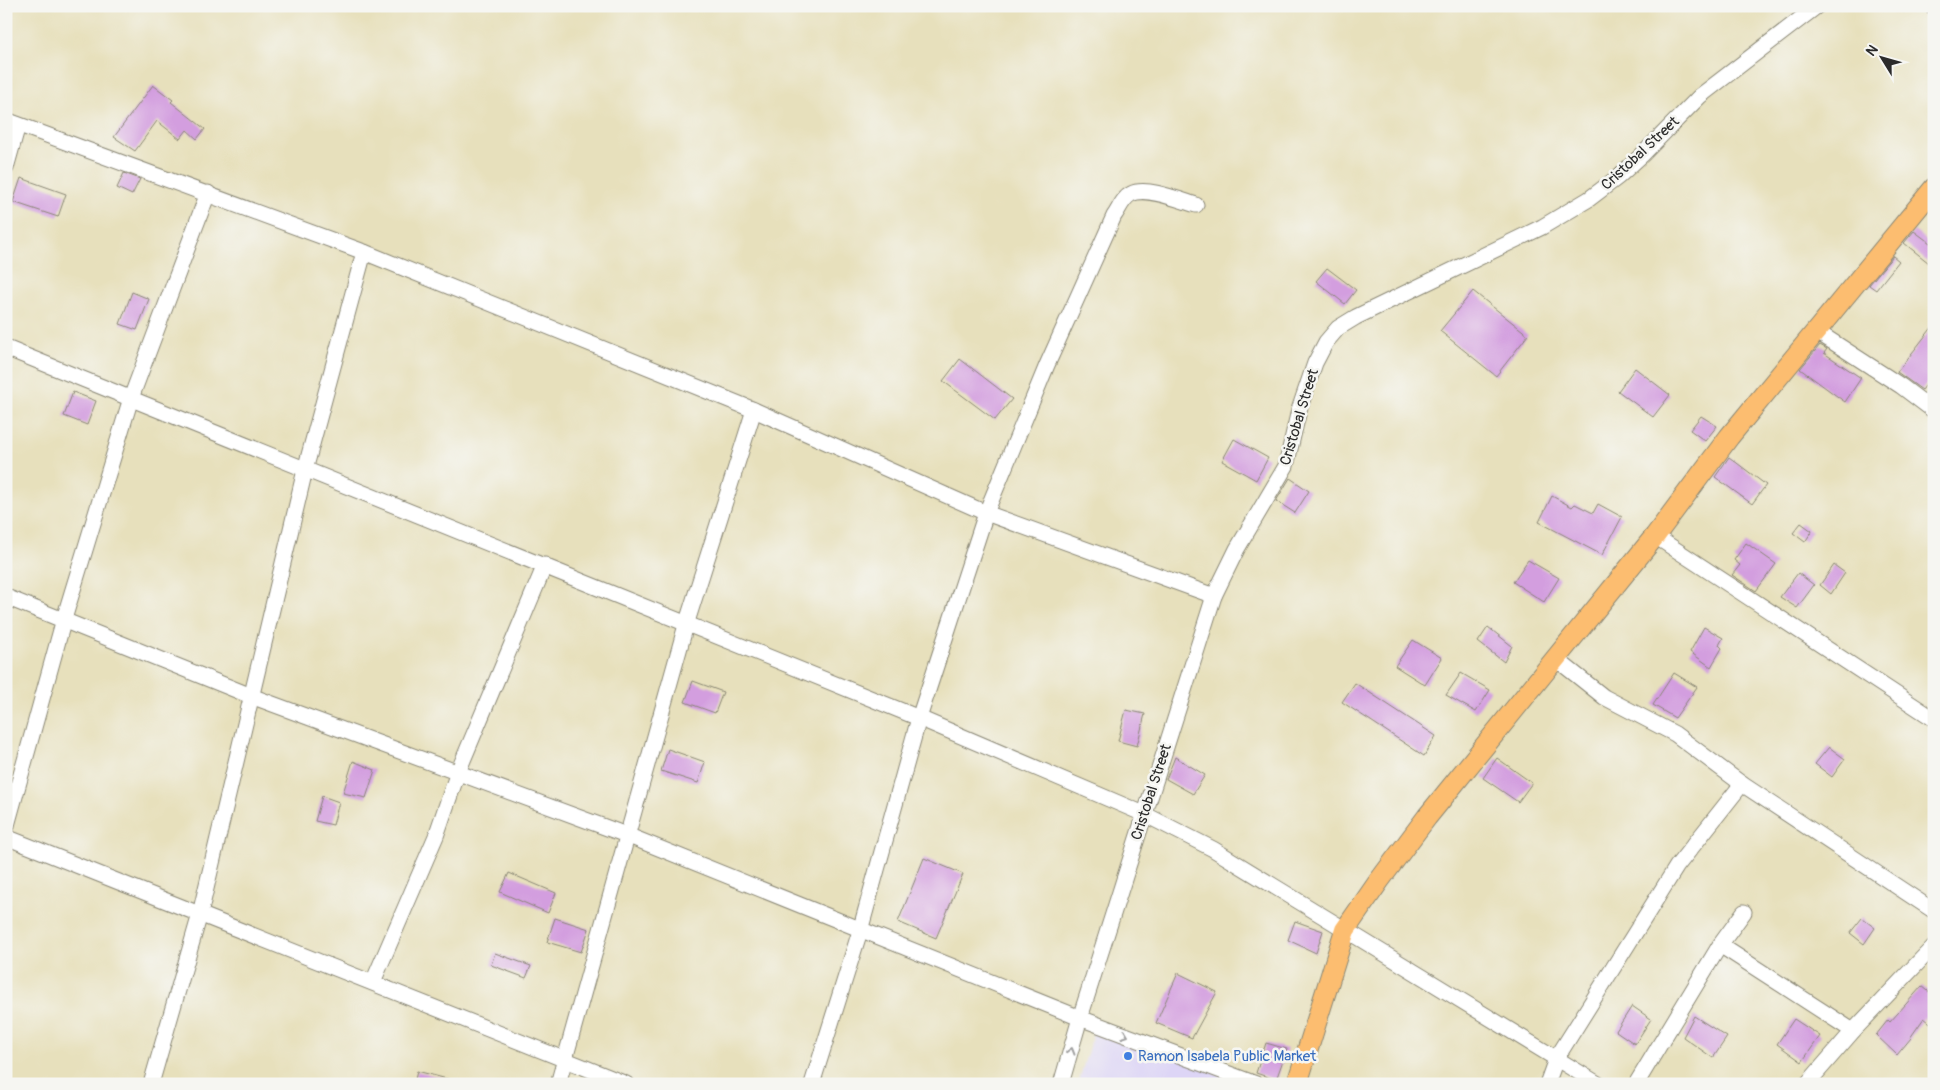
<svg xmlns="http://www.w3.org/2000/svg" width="1940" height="1090" font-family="Pangolin,sans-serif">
  <rect width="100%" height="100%" fill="#f6f6f2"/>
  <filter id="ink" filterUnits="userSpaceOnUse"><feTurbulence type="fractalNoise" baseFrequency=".02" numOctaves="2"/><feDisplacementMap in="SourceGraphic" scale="10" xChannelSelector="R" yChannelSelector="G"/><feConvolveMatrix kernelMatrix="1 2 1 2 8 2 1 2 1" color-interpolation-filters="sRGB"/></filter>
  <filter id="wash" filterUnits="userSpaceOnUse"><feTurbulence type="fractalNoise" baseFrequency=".0096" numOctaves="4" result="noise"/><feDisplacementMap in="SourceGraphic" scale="20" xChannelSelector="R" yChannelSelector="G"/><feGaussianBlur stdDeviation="1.12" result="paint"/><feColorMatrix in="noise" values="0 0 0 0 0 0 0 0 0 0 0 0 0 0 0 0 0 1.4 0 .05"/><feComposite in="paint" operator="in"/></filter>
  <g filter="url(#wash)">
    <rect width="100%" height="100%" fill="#e7e0bc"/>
    <path fill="#ddd5f6" d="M1095 1027 1245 1084H1078Z"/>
    <g id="blocks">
      <g fill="#d39edf">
        <path d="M153 85 173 100 171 102 205 129 197 139 187 130 180 139 157 121 135 151 114 137Z"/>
        <path d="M124 173 140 179 132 195 117 188Z"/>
        <path d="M21 178 66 194 58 217 13 202Z"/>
        <path d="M1914 231 1934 246V267L1904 243Z"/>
        <path d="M1893 256 1899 261 1876 290 1869 285Z"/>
        <path d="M1327 268 1356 290 1345 304 1316 281Z"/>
        <path d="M1473 291 1528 335 1496 376 1440 331Z"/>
        <path d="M132 292 149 299 137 330 120 324Z"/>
        <path d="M1934 325V375L1922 390 1897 372Z"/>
        <path d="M1820 345 1827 349 1824 353 1861 378 1845 402 1800 369Z"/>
        <path d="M960 359 1012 399 995 420 943 381Z"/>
        <path d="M1635 368 1670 395 1653 417 1618 391Z"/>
        <path d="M73 392 96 401 87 425 64 416Z"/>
        <path d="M1701 416 1717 426 1705 441 1690 430Z"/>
        <path d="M1234 439 1268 458 1256 480 1222 461Z"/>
        <path d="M1729 457 1766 485 1752 504 1715 477Z"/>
        <path d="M1290 478 1309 491 1295 513 1276 501Z"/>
        <path d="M1552 496 1572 507 1575 504 1593 513 1598 504 1622 517 1602 555 1539 522Z"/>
        <path d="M1801 523 1812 531 1805 542 1793 533Z"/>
        <path d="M1746 543 1776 564 1756 591 1732 575 1740 565 1734 560Z"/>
        <path d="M1528 560 1559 578 1544 602 1513 582Z"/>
        <path d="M1834 565 1845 573 1831 594 1820 585Z"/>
        <path d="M1798 573 1814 585 1797 608 1780 597Z"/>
        <path d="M1488 627 1512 646 1504 662 1478 642Z"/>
        <path d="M1704 627 1723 638 1719 645 1722 648 1711 667 1690 652Z"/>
        <path d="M1413 640 1442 658 1425 685 1395 666Z"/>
        <path d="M1461 673 1490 690 1476 712 1446 695Z"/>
        <path d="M1674 673 1697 687 1675 718 1653 705Z"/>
        <path d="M693 681 723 692 715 713 685 702Z"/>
        <path d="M1355 683 1436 736 1424 756 1342 702Z"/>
        <path d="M1126 710 1145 714 1137 746 1118 741Z"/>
        <path d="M1829 747 1845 759 1832 777 1815 764Z"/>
        <path d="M668 749 705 762 698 783 661 771Z"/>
        <path d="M1175 757 1205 775 1193 794 1166 779Z"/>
        <path d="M1497 758 1532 783 1518 802 1483 778Z"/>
        <path d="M353 761 375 770 366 798 343 793Z"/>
        <path d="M322 796 339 802 333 825 315 821Z"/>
        <path d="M924 858 963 874 936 938 898 922Z"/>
        <path d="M509 873 556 893 548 913 500 892Z"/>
        <path d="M555 918 589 929 581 952 547 942Z"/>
        <path d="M1862 918 1875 928 1864 944 1850 933Z"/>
        <path d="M1295 921 1323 931 1316 953 1288 940Z"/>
        <path d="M495 953 531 966 526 978 491 965Z"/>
        <path d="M1178 973 1217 992 1192 1038 1156 1023Z"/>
        <path d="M1922 986 1934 996V1026L1924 1018 1910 1038H1911L1897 1055 1876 1035 1888 1020 1890 1022Z"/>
        <path d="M1632 1006 1651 1019 1635 1044 1616 1031Z"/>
        <path d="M1694 1016 1727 1037 1713 1058 1683 1037Z"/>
        <path d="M1794 1019 1820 1036 1802 1062 1777 1044Z"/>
        <path d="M1266 1043 1287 1049 1276 1080 1256 1073Z"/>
        <path d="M417 1071 451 1080 450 1084H414Z"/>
      </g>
    </g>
  </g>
  <g filter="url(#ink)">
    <use href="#blocks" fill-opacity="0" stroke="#898674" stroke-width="1"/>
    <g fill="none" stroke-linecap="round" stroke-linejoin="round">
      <g stroke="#898674" stroke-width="17">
        <g id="minor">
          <path d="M1932 6 1934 7"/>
          <path d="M6 120 364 252 754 410 986 513 1214 596"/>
          <path d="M6 168 18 125"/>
          <path d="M1816 331 1901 386 1934 411"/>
          <path d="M6 348 919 718 1144 814 1213 849 1598 1084"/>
          <path d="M1655 536 1934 719"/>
          <path d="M6 597 251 696 629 836 1080 1018 1256 1084"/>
          <path d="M1555 658 1604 697 1675 734 1742 784 1934 911"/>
          <path d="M6 829 64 619 131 398 208 193"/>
          <path d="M6 837 626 1084"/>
          <path d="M1720 945 1853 1031"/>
          <path d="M373 982 436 836 458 772 545 565"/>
          <path d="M151 1084 200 914 305 470 364 252"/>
          <path d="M558 1084 686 625 754 410"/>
          <path d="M812 1084 860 931 919 718 986 513 1047 365 1114 216C1119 209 1123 198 1131 194 1146 186 1180 200 1196 205"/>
          <path d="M1061 1084 1080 1018 1214 596 1237 549 1286 466 1299 410 1315 363 1326 342 1338 328 1356 317 1542 227 1589 199 1618 177 1642 155 1700 96 1817 6"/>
          <path d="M1547 1084 1556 1059 1677 866 1742 784"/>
          <path d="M1636 1084 1720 945 1744 912"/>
          <path d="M1807 1084 1853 1031 1934 946"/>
        </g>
      </g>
      <g stroke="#898674" stroke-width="22">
        <path id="major" d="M1297 1084 1345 930 1379 881 1427 817 1655 536 1729 437 1934 188"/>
      </g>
      <use href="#minor" stroke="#fff" stroke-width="15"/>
      <use href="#major" stroke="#fcbd6f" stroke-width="20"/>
    </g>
    <defs><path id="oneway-chevron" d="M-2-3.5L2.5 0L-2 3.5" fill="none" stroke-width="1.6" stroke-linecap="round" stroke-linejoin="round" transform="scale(1.25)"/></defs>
    <g stroke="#a0a0a0">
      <use href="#oneway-chevron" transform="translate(1125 1035) rotate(21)"/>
      <use href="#oneway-chevron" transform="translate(1071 1051) rotate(-74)"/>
    </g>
  </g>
  <circle fill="#3f7fe0" stroke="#f6f6f2" stroke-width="2" cx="1128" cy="1056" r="5"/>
  <g text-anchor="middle" stroke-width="5" stroke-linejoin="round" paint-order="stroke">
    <g font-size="15" fill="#2b2b2b" stroke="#f6f6f2">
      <text transform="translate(1640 153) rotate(-43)" y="5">Cristobal Street</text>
      <text transform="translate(1299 417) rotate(-73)" y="5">Cristobal Street</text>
      <text transform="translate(1151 792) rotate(-72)" y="5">Cristobal Street</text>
    </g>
    <g font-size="15" fill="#366cbe" stroke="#f6f6f2" text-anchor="start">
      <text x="1138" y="1061">Ramon Isabela Public Market</text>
    </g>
  </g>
  <rect width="1940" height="1090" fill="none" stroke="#f6f6f2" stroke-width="25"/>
  <g transform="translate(1882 58) rotate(307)" stroke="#f6f6f2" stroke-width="4" paint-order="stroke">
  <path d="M0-4L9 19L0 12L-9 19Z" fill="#2b2b2b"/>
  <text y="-8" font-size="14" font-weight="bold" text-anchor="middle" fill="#2b2b2b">N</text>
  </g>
</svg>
